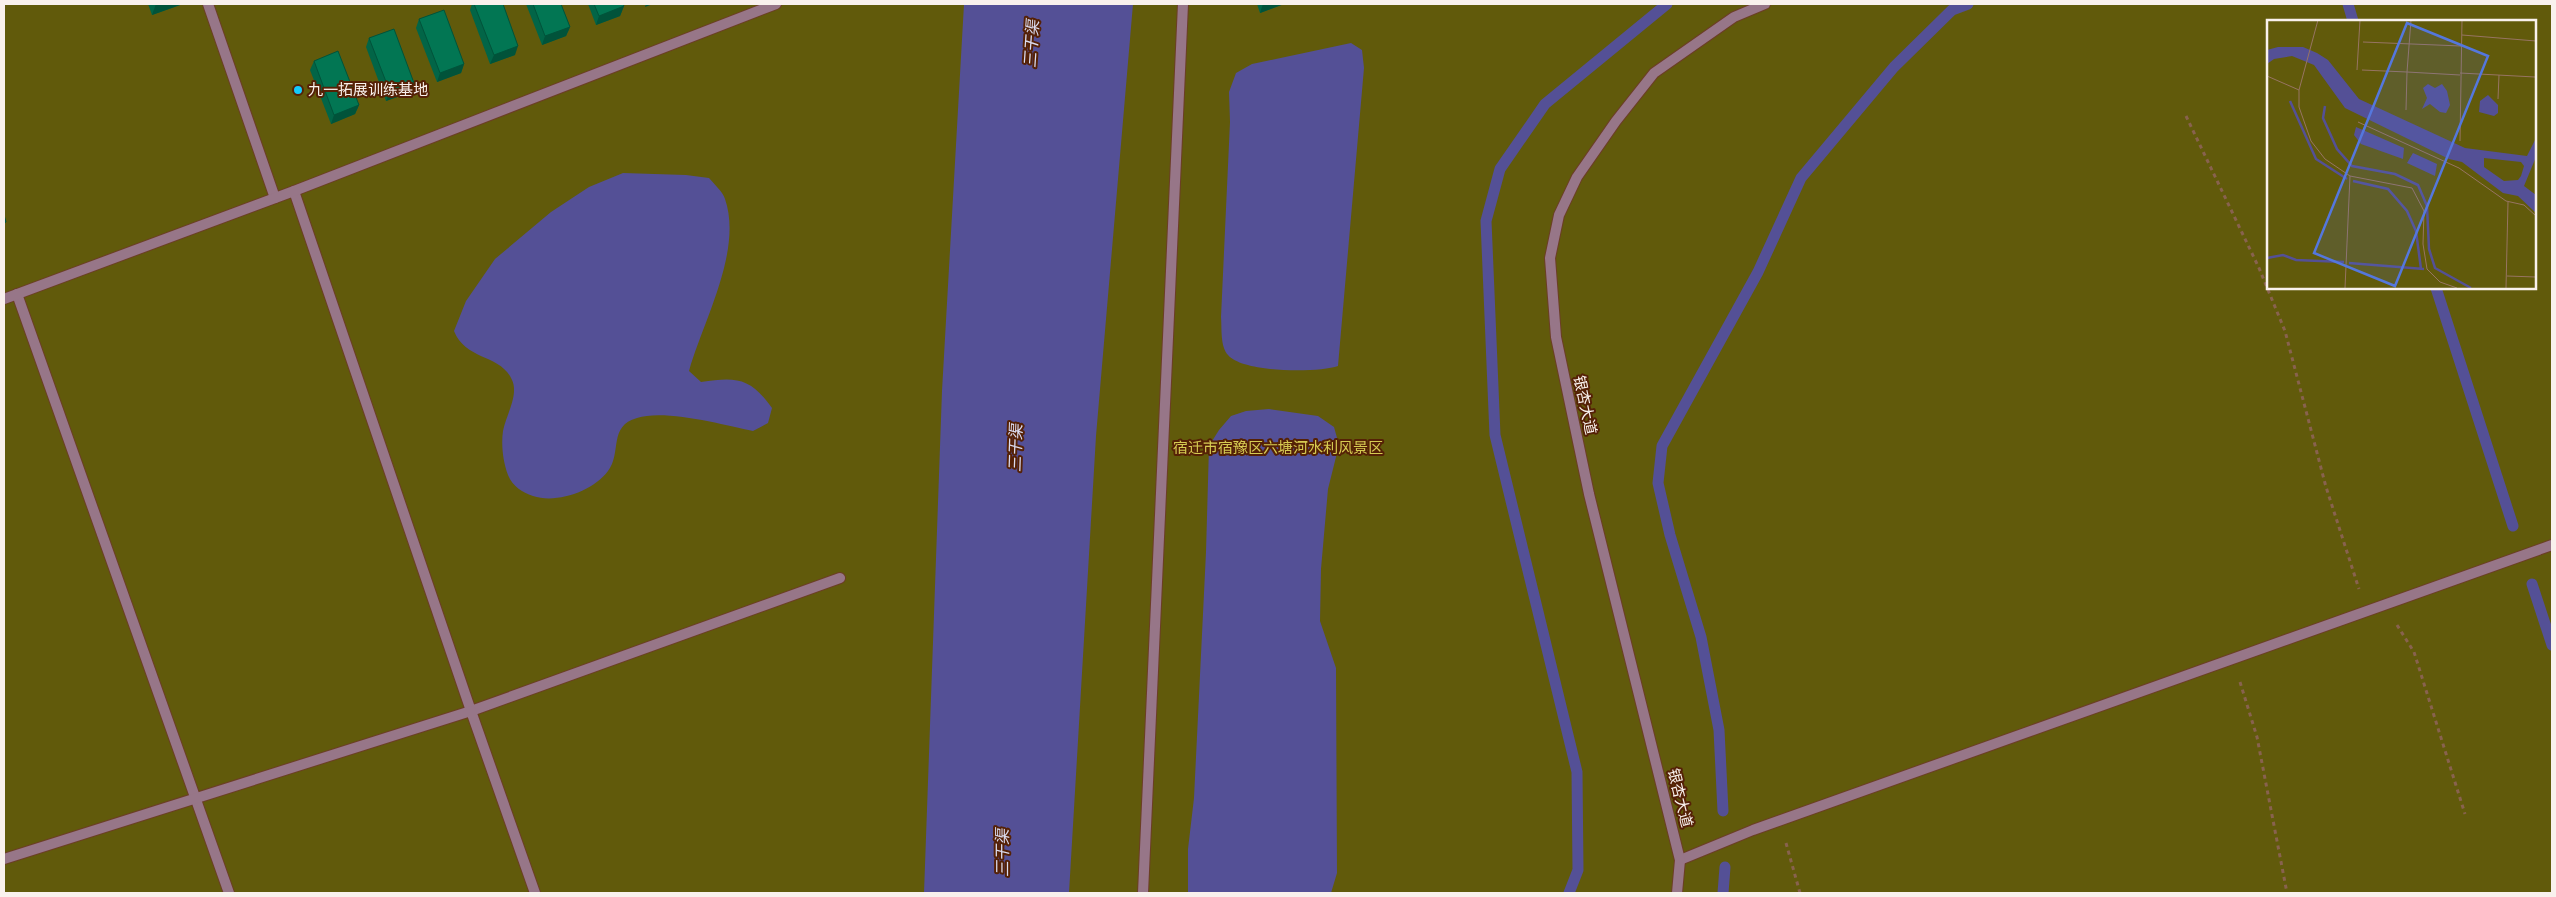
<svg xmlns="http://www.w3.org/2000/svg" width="2556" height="897" font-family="'IBM Plex Sans','Noto Sans SC',sans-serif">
  <rect width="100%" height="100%" fill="#552106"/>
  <path fill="#615a0b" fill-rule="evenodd" d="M4 4H2552V893H4ZM2268 21H2535V288H2268Z"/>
  <g fill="#545096">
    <path d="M964 4H1133L1096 436 1069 893H924L942 391Z"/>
    <path d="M1351 43 1362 50 1364 68 1338 366C1318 373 1243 373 1228 355 1220 346 1222 328 1221 317L1230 122 1229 92 1236 73 1252 64Z"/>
    <path d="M623 173 686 175 709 178C714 184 723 192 725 199 743 251 703 321 689 371L701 382C736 377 750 377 772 408L768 423 753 431C724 425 665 409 637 418 608 426 622 453 608 471 593 491 557 504 533 496 522 492 513 487 508 475 503 462 501 445 503 431 506 415 519 395 512 380 501 354 466 361 454 331L466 301 495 259 551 212 589 187Z"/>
    <path d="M1269 409 1318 416 1334 427 1339 445 1328 489 1321 569 1320 621 1336 668 1337 873 1331 893H1188V849L1194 798 1206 552 1209 446 1219 430 1231 416 1246 411Z"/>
  </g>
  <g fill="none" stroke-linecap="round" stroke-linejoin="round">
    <g stroke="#545096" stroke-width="11">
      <path d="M2348 4 2353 21"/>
      <path d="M2436 288 2513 526"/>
      <path d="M2532 584 2552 645"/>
      <path d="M1723 811 1719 730 1701 637 1670 535 1658 483 1662 446 1758 272 1801 178 1894 67 1952 10 1968 4"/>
      <path d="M1569 893 1578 870 1577 772 1495 435 1486 221 1500 169 1545 104 1667 4"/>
      <path d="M1723 893 1725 867"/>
    </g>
    <g stroke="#6c3e26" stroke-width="12">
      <g id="service">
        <path d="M208 4 275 198"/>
        <path d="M294 191 471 711 840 578"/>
        <path d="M17 294 229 893"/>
        <path d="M4 299 294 191 776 4"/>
        <path d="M4 859 471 711 535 893"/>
        <path d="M1143 893 1183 4"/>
      </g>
    </g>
    <g stroke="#6c3e26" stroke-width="12">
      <g id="minor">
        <path d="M1680 860 1753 830 2552 545"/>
        <path d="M1677 893 1680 860 1589 494 1556 337 1550 258 1559 215 1577 177 1616 121 1654 73 1734 17 1765 4"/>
      </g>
    </g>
    <g stroke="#88624e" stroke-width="3" stroke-dasharray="4 4" stroke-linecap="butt">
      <path d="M2186 116 2259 268 2285 331 2326 487 2359 589"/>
      <path d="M2397 625 2414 652 2465 814"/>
      <path d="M2240 682 2257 737 2287 893"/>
      <path d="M1786 843 1800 893"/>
    </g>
    <use href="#service" stroke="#977688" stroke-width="10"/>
    <use href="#minor" stroke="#977688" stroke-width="10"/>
  </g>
  <g fill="#026547">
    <path d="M148 4H180V5L152 15Z"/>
    <path d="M472 4H503L515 55 490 64 470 10Z"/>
    <path d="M526 4H561L570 27 566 36 542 45Z"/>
    <path d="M588 4H623L624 6 620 16 596 25Z"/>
    <path d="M1257 4H1284L1260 13Z"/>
    <path d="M419 19 464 64 461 73 437 82 416 28Z"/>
    <path d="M369 38 414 83 411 92 386 101 366 47Z"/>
    <path d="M314 61 359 105 355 114 331 124 310 70Z"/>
  </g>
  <g fill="#01533a">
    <path d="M156 4H180V5L152 15Z"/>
    <path d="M646 4H653L645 7Z"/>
    <path d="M1263 4H1284L1260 13Z"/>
    <path d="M624 6 620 16 596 25 599 16Z"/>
    <path d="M570 27 566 36 542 45 545 36Z"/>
    <path d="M518 46 515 55 490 64 494 55Z"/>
    <path d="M464 64 461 73 437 82 440 73Z"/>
    <path d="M414 83 411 92 386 101 390 92Z"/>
    <path d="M359 105 355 114 331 124 334 115Z"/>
  </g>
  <g fill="#027653" stroke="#01533a">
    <path d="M474 4H503L518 46 494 55Z"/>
    <path d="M533 4H561L570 27 545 36Z"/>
    <path d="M594 4H623L624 6 599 16Z"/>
    <path d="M444 10 464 64 440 73 419 19Z"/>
    <path d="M394 29 414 83 390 92 369 38Z"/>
    <path d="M338 51 359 105 334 115 314 61Z"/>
    <path d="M4 215 6 222 4 223Z"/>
  </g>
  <circle fill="#14cafb" stroke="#552106" stroke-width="2" cx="298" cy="90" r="5"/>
  <g text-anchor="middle" stroke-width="4" stroke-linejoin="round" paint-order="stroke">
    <g font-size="15" fill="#f9f1ed" stroke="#552106" text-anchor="start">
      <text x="308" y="95">九一拓展训练基地</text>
    </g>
    <g font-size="15" fill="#f9f1ed" stroke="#552106">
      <text transform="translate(1585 405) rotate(78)" y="5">银杏大道</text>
      <text transform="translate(1680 798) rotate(76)" y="5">银杏大道</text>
    </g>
    <g font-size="15" fill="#d6cb52" stroke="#552106">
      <text x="1278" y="453">宿迁市宿豫区六塘河水利风景区</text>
    </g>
    <g font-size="16" font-style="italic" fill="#dbdcf0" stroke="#552106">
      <text transform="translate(1031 44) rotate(-86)" y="6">三干渠</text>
      <text transform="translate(1015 448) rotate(-88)" y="6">三干渠</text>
      <text transform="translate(1002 853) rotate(-90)" y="6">三干渠</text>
    </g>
  </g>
  <g transform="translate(2267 20)">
    <rect width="269" height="269" fill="#552106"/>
    <path d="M0 0H269V268H0Z" fill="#615a0b"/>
    <path d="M11 27H36L50 33 61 40 92 79 198 128 260 136 269 118V137L257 166 269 175V193L251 176 236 173 195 142 182 139 78 88 47 45 25 36 7 39 0 44V30ZM217 138 254 142 257 146 254 156 251 160 237 161 217 147ZM161 64 168 68 175 64 180 71 183 85 179 93 173 92 163 84 155 89 160 78 156 68ZM221 75 231 85V93L227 96 212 92 213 81ZM89 107 137 128 136 139 94 124 87 115ZM146 133 170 144 168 156 140 143Z" fill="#545096" fill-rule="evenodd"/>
    <path fill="none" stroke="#545096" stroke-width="2.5" d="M23 81 49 139 80 159M58 86 56 98 70 129 85 146 128 154 151 165 160 186 162 229 168 248 204 268M86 161 121 169 140 191 149 211 154 249M0 238 16 235 29 240 77 242M82 243 157 249"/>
    <path fill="none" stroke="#977462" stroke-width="1" d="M51 0 32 70V87L44 121 58 139 83 156 145 168 157 191 156 224 160 249 173 262 190 268M195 15 269 21M96 22 194 26M90 50 93 0M95 50 140 52 144 0M193 53 268 57M0 56 32 70M231 79 232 55M139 90 140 52 193 55M91 102 192 148 239 181 257 185 269 196M193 121 195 0M240 256 269 257M78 268 83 156M239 268 241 182"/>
    <path fill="#5477dd" fill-opacity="0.15" stroke="#5477dd" stroke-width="2.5" d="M140 3 221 36 128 266 47 233Z"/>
    <rect width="269" height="269" fill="none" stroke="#f9f1ed" stroke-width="2.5"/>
  </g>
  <rect width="2556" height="897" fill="none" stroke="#f9f1ed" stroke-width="10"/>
</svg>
